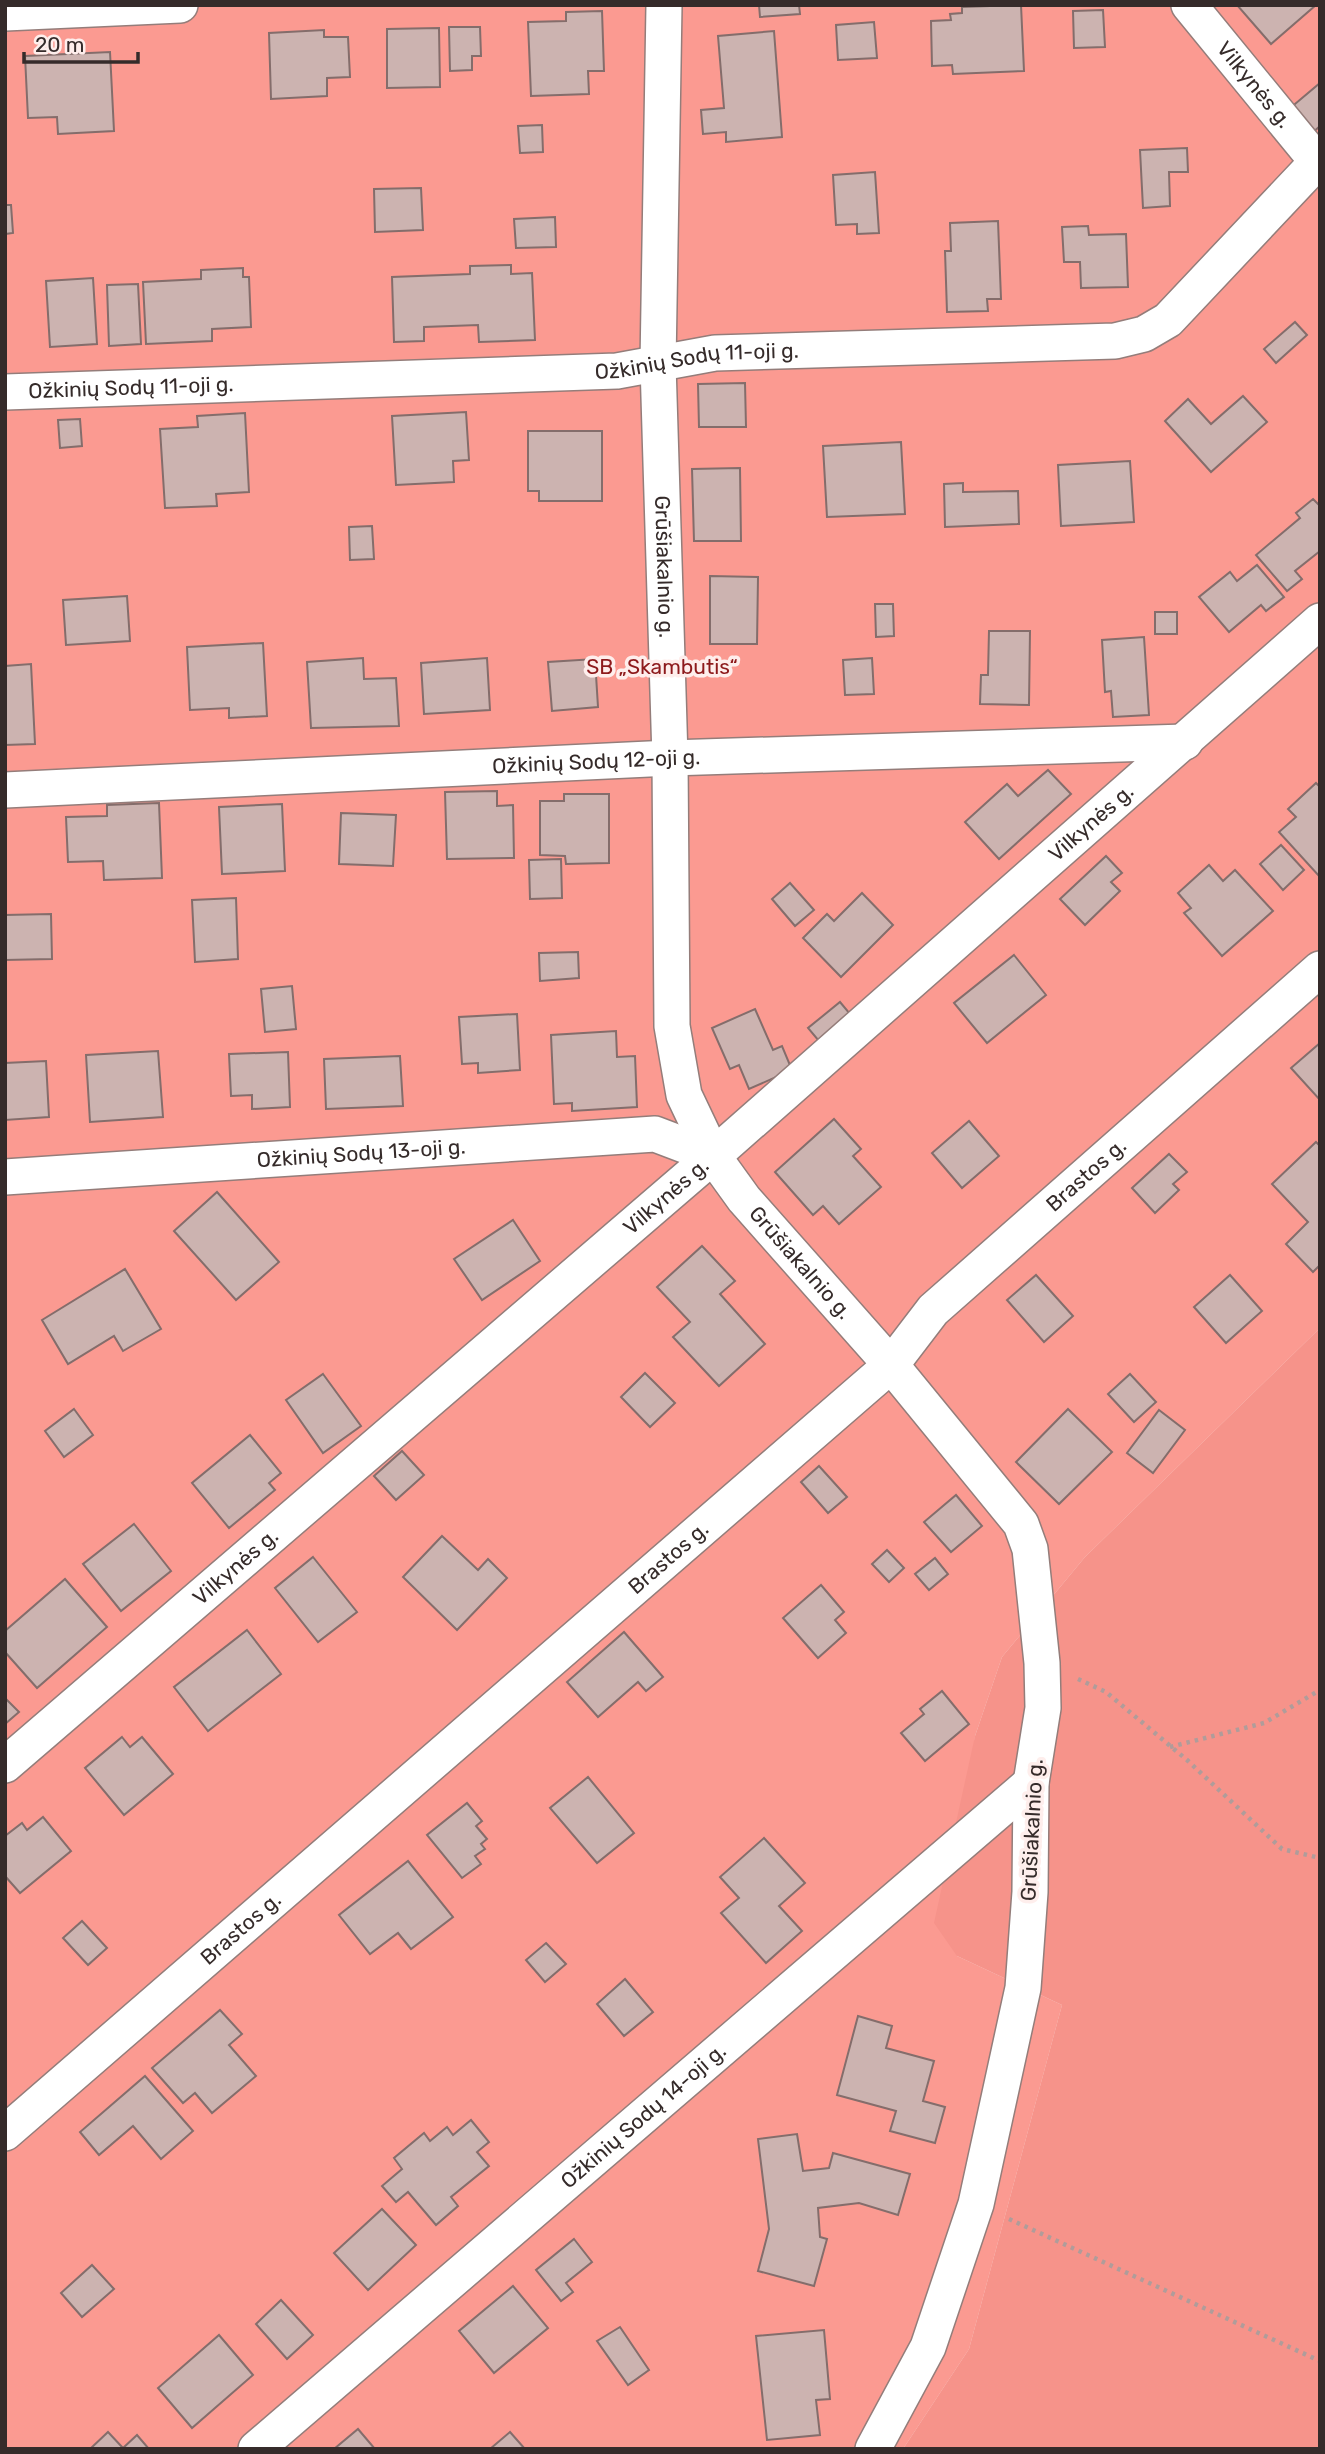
<svg xmlns="http://www.w3.org/2000/svg" width="1325" height="2454" font-family="Rubik,sans-serif">
  <rect width="100%" height="100%" fill="#f8dedb"/>
  <path fill="#fb9a91" d="M5 5H1320V1328L1085 1557 1002 1657 975 1736 957 1956 1062 2005 969 2349 903 2449H5Z"/>
  <path fill="#f6938a" d="M1320 1328V2449H903L969 2349 1062 2005 957 1956 934 1923 975 1736 1002 1657 1085 1557Z"/>
  <g fill="#ccb3b0" stroke="#846d6b" stroke-width="2">
    <path d="M759 5H799L800 14 760 17Z"/>
    <path d="M1021 5 1024 71 953 74 952 65 932 66 931 21 951 20 950 14 962 13V7Z"/>
    <path d="M1237 5H1316L1271 44Z"/>
    <path d="M1103 10 1105 47 1074 48 1073 11Z"/>
    <path d="M602 11 604 71H588L589 94 531 96 528 22 566 21V12Z"/>
    <path d="M874 22 877 58 838 60 836 25Z"/>
    <path d="M449 27H480L481 56H472V70L450 71Z"/>
    <path d="M439 28 440 87 387 88V29Z"/>
    <path d="M324 30V37H348L350 77 327 78V96L271 99 269 33Z"/>
    <path d="M774 31 782 137 726 142V132L703 134 701 110 724 108 718 36Z"/>
    <path d="M110 52 114 131 58 134 57 117 28 118 25 56Z"/>
    <path d="M1320 83V126L1311 134 1289 109Z"/>
    <path d="M542 125 543 152 520 153 518 126Z"/>
    <path d="M1187 148 1188 172H1169L1170 206 1143 208 1140 150Z"/>
    <path d="M875 172 879 233 857 234V224L836 225 833 175Z"/>
    <path d="M421 188 423 230 375 232 374 189Z"/>
    <path d="M5 205H11L13 233 5 234Z"/>
    <path d="M555 217 556 247 516 248 514 219Z"/>
    <path d="M998 221 1001 299H987L988 311 947 312 945 251H951L950 223Z"/>
    <path d="M1088 226 1089 235 1126 234 1128 287 1081 288 1080 262H1064L1062 227Z"/>
    <path d="M511 265V274L532 273 535 340 479 342 478 325 424 327V341L394 342 392 277 470 274V266Z"/>
    <path d="M243 268V277H249L251 327 212 329V341L146 344 143 282 201 279V270Z"/>
    <path d="M93 278 97 344 50 347 46 281Z"/>
    <path d="M138 284 141 344 109 346 107 285Z"/>
    <path d="M1295 322 1307 335 1276 363 1264 349Z"/>
    <path d="M745 383 746 427H699L698 384Z"/>
    <path d="M1243 396 1267 422 1211 472 1165 421 1188 399 1211 424Z"/>
    <path d="M466 412 469 460 453 461 454 482 396 485 392 416Z"/>
    <path d="M245 413 249 492 216 494 217 506 165 508 160 429 198 427 197 416Z"/>
    <path d="M80 419 82 446 60 448 58 420Z"/>
    <path d="M528 431H602V501H539V491H528Z"/>
    <path d="M901 442 905 514 827 517 823 446Z"/>
    <path d="M1130 461 1134 522 1061 526 1058 465Z"/>
    <path d="M740 468 741 541H694L692 469Z"/>
    <path d="M963 483V492L1018 491 1019 524 945 527 944 484Z"/>
    <path d="M1313 499 1320 506V551L1295 571 1302 579 1287 591 1256 555 1300 518 1296 513Z"/>
    <path d="M372 526 374 559 350 560 349 527Z"/>
    <path d="M1257 565 1284 597 1266 611 1261 605 1229 632 1199 597 1230 572 1237 581Z"/>
    <path d="M710 576 758 577 757 644H710Z"/>
    <path d="M127 596 130 641 66 645 63 600Z"/>
    <path d="M875 604H893L894 636 876 637Z"/>
    <rect x="1155" y="612" width="22" height="22"/>
    <path d="M989 631H1030L1029 705 980 704 981 675H988Z"/>
    <path d="M1144 637 1149 715 1113 717 1111 691 1105 692 1102 640Z"/>
    <path d="M263 643 267 716 229 718V708L190 710 187 647Z"/>
    <path d="M363 658 364 679 396 678 399 726 311 728 307 662Z"/>
    <path d="M487 658 490 710 424 714 421 663Z"/>
    <path d="M872 658 874 694 845 695 843 660Z"/>
    <path d="M595 659 598 707 552 711 548 662Z"/>
    <path d="M31 664 35 744 5 745V666Z"/>
    <path d="M1048 770 1071 794 999 859 965 822 1007 784 1018 796Z"/>
    <path d="M1316 783 1320 787 1319 876 1279 832 1296 817 1288 809Z"/>
    <path d="M497 791V806L513 805 514 858 447 859 445 792Z"/>
    <path d="M564 794H609V863L566 864 565 856 540 855V801H564Z"/>
    <path d="M159 803 162 878 104 880 103 861 68 862 66 817 107 816V805Z"/>
    <path d="M282 804 285 871 222 874 219 807Z"/>
    <path d="M341 813 396 815 393 866 339 864Z"/>
    <path d="M1281 845 1304 870 1283 890 1260 864Z"/>
    <path d="M1106 856 1122 873 1111 882 1120 891 1085 925 1060 899Z"/>
    <path d="M561 859 562 898 530 899 529 860Z"/>
    <path d="M1209 865 1223 881 1235 870 1273 911 1222 956 1184 913 1191 908 1178 893Z"/>
    <path d="M790 883 814 910 795 926 772 899Z"/>
    <path d="M862 893 893 925 841 977 803 938 827 914 834 921Z"/>
    <path d="M236 898 238 959 195 962 192 900Z"/>
    <path d="M51 914 52 959 5 960V915Z"/>
    <path d="M578 952 579 978 540 981 539 953Z"/>
    <path d="M1014 955 1046 995 987 1043 954 1003Z"/>
    <path d="M292 986 296 1029 265 1032 261 989Z"/>
    <path d="M840 1002 855 1020 824 1047 808 1028Z"/>
    <path d="M755 1009 773 1050 782 1046 792 1070 749 1089 739 1065 730 1069 712 1028Z"/>
    <path d="M517 1014 520 1070 478 1073V1063L462 1064 459 1017Z"/>
    <path d="M616 1031 617 1057 635 1056 637 1107 572 1111V1103L554 1104 551 1035Z"/>
    <path d="M1320 1043V1100L1291 1068Z"/>
    <path d="M158 1051 163 1117 90 1122 86 1055Z"/>
    <path d="M288 1052 290 1107 252 1109V1095L231 1096 229 1054Z"/>
    <path d="M400 1056 403 1106 326 1109 324 1059Z"/>
    <path d="M46 1061 49 1117 5 1120V1063Z"/>
    <path d="M834 1119 861 1149 853 1156 881 1187 839 1224 823 1206 813 1215 775 1172Z"/>
    <path d="M969 1121 999 1156 962 1188 932 1153Z"/>
    <path d="M1316 1142 1320 1146V1265L1313 1272 1286 1244 1308 1222 1272 1184Z"/>
    <path d="M1169 1154 1187 1172 1173 1184 1179 1190 1155 1213 1132 1188Z"/>
    <path d="M217 1192 279 1262 236 1300 174 1231Z"/>
    <path d="M513 1220 540 1261 482 1300 454 1259Z"/>
    <path d="M702 1246 735 1281 720 1294 765 1344 719 1386 673 1337 690 1322 657 1287Z"/>
    <path d="M125 1269 161 1329 123 1351 114 1336 68 1364 42 1320Z"/>
    <path d="M1036 1275 1073 1316 1044 1342 1007 1300Z"/>
    <path d="M1230 1275 1262 1311 1226 1343 1194 1307Z"/>
    <path d="M645 1373 675 1403 650 1427 621 1397Z"/>
    <path d="M323 1374 361 1426 323 1453 286 1400Z"/>
    <path d="M1130 1374 1156 1402 1134 1422 1108 1394Z"/>
    <path d="M74 1409 93 1435 64 1457 45 1431Z"/>
    <path d="M1068 1409 1112 1452 1059 1504 1016 1462Z"/>
    <path d="M1159 1410 1185 1430 1153 1473 1127 1453Z"/>
    <path d="M250 1435 281 1473 269 1483 275 1490 229 1528 192 1483Z"/>
    <path d="M402 1451 424 1475 396 1500 374 1476Z"/>
    <path d="M819 1466 847 1497 828 1513 801 1482Z"/>
    <path d="M956 1495 982 1526 951 1552 924 1522Z"/>
    <path d="M134 1524 171 1571 121 1611 83 1564Z"/>
    <path d="M442 1536 478 1570 488 1559 507 1578 457 1630 403 1577Z"/>
    <path d="M887 1550 904 1568 889 1582 872 1564Z"/>
    <path d="M313 1557 357 1612 318 1642 275 1588Z"/>
    <path d="M935 1558 948 1574 929 1590 915 1574Z"/>
    <path d="M65 1579 107 1627 37 1688 5 1652V1631Z"/>
    <path d="M821 1585 844 1612 835 1620 846 1633 818 1658 783 1618Z"/>
    <path d="M247 1630 281 1674 208 1731 174 1687Z"/>
    <path d="M624 1632 663 1677 646 1691 638 1682 598 1717 567 1682Z"/>
    <path d="M942 1691 969 1724 925 1761 901 1733 924 1714 920 1709Z"/>
    <path d="M5 1698 19 1712 5 1724Z"/>
    <path d="M122 1737 130 1747 142 1737 173 1774 124 1815 85 1768Z"/>
    <path d="M588 1777 634 1833 597 1863 550 1808Z"/>
    <path d="M467 1803 482 1821 476 1826 487 1839 481 1844 485 1849 475 1856 481 1864 462 1878 427 1835Z"/>
    <path d="M43 1817 71 1851 20 1893 5 1876V1836L22 1823 27 1830Z"/>
    <path d="M764 1838 805 1883 779 1906 802 1931 766 1963 721 1913 739 1898 720 1877Z"/>
    <path d="M408 1861 453 1917 411 1949 398 1933 370 1954 339 1915Z"/>
    <path d="M82 1921 107 1948 88 1965 63 1938Z"/>
    <path d="M546 1943 566 1964 545 1982 526 1960Z"/>
    <path d="M625 1979 653 2012 624 2036 597 2004Z"/>
    <path d="M220 2010 242 2034 229 2045 256 2076 212 2113 195 2093 183 2103 152 2068Z"/>
    <path d="M858 2016 892 2026 886 2048 934 2061 923 2101 945 2107 935 2143 890 2131 896 2111 837 2095Z"/>
    <path d="M145 2076 193 2131 161 2159 133 2126 99 2155 80 2132Z"/>
    <path d="M471 2120 489 2142 477 2152 489 2166 451 2197 458 2206 436 2225 408 2192 396 2202 382 2186 402 2169 394 2158 424 2133 430 2141 447 2127 453 2135Z"/>
    <path d="M797 2134 803 2171 829 2168 833 2153 910 2174 898 2215 859 2203 818 2208 820 2237 827 2239 814 2286 758 2271 769 2229 758 2139Z"/>
    <path d="M382 2209 416 2245 368 2290 334 2253Z"/>
    <path d="M574 2239 592 2262 566 2283 573 2292 561 2301 536 2270Z"/>
    <path d="M92 2265 114 2289 82 2317 61 2293Z"/>
    <path d="M513 2286 548 2328 494 2373 459 2331Z"/>
    <path d="M281 2300 313 2335 287 2359 256 2324Z"/>
    <path d="M620 2327 649 2370 628 2385 597 2341Z"/>
    <path d="M824 2330 830 2399 816 2400 820 2435 767 2440 756 2336Z"/>
    <path d="M219 2335 253 2375 192 2428 158 2388Z"/>
    <path d="M358 2429 375 2449H334Z"/>
    <path d="M108 2432 123 2448 137 2435 149 2449H90Z"/>
    <path d="M510 2432 525 2449H490Z"/>
  </g>
  <g fill="none" stroke-linecap="round" stroke-linejoin="round">
    <g stroke="#947d7a" stroke-width="38">
      <g id="street">
        <path id="s1" d="M664 5 658 364 670 758 672 1026 684 1095 713 1156 744 1199 891 1365 1021 1524 1030 1549 1042 1663 1043 1708 1031 1783 1030 1892 1023 1988 976 2204 928 2347 873 2449"/>
        <path id="s2" d="M1189 5 1320 165"/>
        <path d="M5 13 180 5"/>
        <path id="s3" d="M5 392 617 371 715 353 1115 341 1144 334 1168 320 1317 162"/>
        <path id="s4" d="M5 790 670 758 1185 742"/>
        <path id="s5" d="M5 1177 655 1134 713 1156"/>
        <path id="s6" d="M5 1765 713 1156 1320 621"/>
        <path id="s7" d="M5 2133 891 1365 933 1310 1320 969"/>
        <path id="s8" d="M256 2449 1031 1783"/>
      </g>
    </g>
    <g stroke="#b09c9a" stroke-width="4.5" stroke-dasharray="3.5 5" stroke-linecap="butt">
      <path d="M1078 1679 1106 1692 1187 1760 1282 1849 1320 1858"/>
      <path d="M1170 1747 1264 1723 1320 1690"/>
      <path d="M1009 2219 1320 2361"/>
    </g>
    <use href="#street" stroke="#fff" stroke-width="35"/>
  </g>
  <g text-anchor="middle" stroke-width="7" stroke-linejoin="round" paint-order="stroke">
    <g font-size="21" fill="#352b2a" stroke="#feeeec">
      <text dy="7" stroke="none"><textPath href="#s2" startOffset="103">Vilkynės g.</textPath></text>
      <text dy="7" stroke="none"><textPath href="#s3" startOffset="693">Ožkinių Sodų 11-oji g.</textPath></text>
      <text dy="7" stroke="none"><textPath href="#s3" startOffset="126">Ožkinių Sodų 11-oji g.</textPath></text>
      <text dy="7" stroke="none"><textPath href="#s1" startOffset="562">Grūšiakalnio g.</textPath></text>
      <text dy="7" stroke="none"><textPath href="#s4" startOffset="592">Ožkinių Sodų 12-oji g.</textPath></text>
      <text dy="7" stroke="none"><textPath href="#s6" startOffset="1438">Vilkynės g.</textPath></text>
      <text dy="7" stroke="none"><textPath href="#s5" startOffset="357">Ožkinių Sodų 13-oji g.</textPath></text>
      <text dy="7" stroke="none"><textPath href="#s7" startOffset="1446">Brastos g.</textPath></text>
      <text dy="7" stroke="none"><textPath href="#s6" startOffset="872">Vilkynės g.</textPath></text>
      <text dy="7" stroke="none"><textPath href="#s1" startOffset="1297">Grūšiakalnio g.</textPath></text>
      <text dy="7" stroke="none"><textPath href="#s7" startOffset="878">Brastos g.</textPath></text>
      <text dy="7" stroke="none"><textPath href="#s6" startOffset="304">Vilkynės g.</textPath></text>
      <text transform="translate(1032 1830) rotate(-87)" y="7">Grūšiakalnio g.</text>
      <text dy="7" stroke="none"><textPath href="#s7" startOffset="312">Brastos g.</textPath></text>
      <text dy="7" stroke="none"><textPath href="#s8" startOffset="511">Ožkinių Sodų 14-oji g.</textPath></text>
    </g>
    <g font-size="21" fill="#8d1a1c" stroke="#feeeec">
      <text x="662" y="674">SB „Skambutis“</text>
    </g>
  </g>
  <rect width="1325" height="2454" fill="none" stroke="#352b2a" stroke-width="14"/>
  <path d="M24 52v10h114v-10" fill="none" stroke="#352b2a" stroke-width="3.5"/>
  <text x="35" y="52" font-size="21" fill="#352b2a" stroke="#feeeec" stroke-width="5" paint-order="stroke">20 m</text>
</svg>
